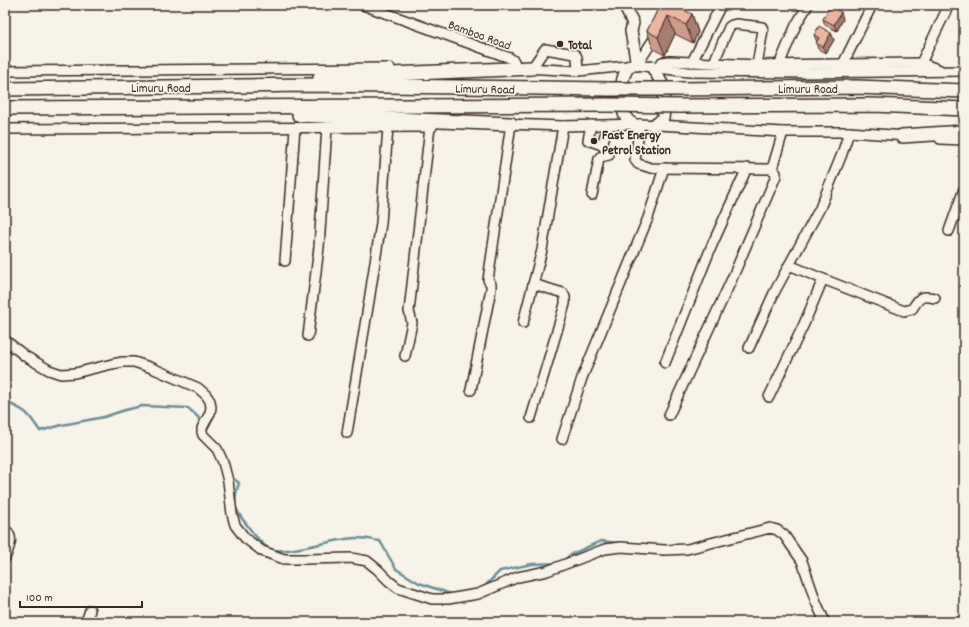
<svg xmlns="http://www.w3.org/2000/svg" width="969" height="627" font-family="Dekko,sans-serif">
  <rect width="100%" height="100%" fill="#f7f3e8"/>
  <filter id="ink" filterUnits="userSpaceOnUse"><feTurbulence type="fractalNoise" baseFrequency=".025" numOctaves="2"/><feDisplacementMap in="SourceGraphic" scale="8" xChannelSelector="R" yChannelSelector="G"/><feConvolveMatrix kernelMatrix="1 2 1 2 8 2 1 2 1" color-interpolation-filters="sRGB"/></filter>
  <g filter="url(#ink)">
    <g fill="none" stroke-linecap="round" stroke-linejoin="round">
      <g stroke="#6a9198" stroke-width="2.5">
        <path d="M5 402C26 410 28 413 40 431L62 425 104 417 125 410 142 406 188 408 198 417 201 425"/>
        <path d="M229 475 239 483C232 504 234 509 247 525 253 533 259 542 268 548 283 557 337 537 358 538 365 538 373 540 380 541L396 569 419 583 454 595"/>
        <path d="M563 561 570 555 601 541 620 543"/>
        <path d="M483 588 500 571 532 564 558 563"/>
      </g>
      <g stroke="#3b2a1e" stroke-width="12">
        <g id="minor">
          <path d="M363 5 510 58 514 61 516 68"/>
          <path d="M692 62 721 5"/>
          <path d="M714 62 729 27 732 25 736 24 762 27 763 30 757 65"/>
          <path d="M921 63 949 5"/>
          <path d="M843 64 872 5"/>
          <path d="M637 65 657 34"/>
          <path d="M779 65 796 25 808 5"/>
          <path d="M526 68 578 71 637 65 688 72 802 73 964 71"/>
          <path d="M532 68 545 49 575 54 577 57 578 71"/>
          <path d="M658 68 662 62 670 61 757 65 921 63 940 70"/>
          <path d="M5 71 390 68"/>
          <path d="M506 124 563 126 640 124 783 132H849L907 136"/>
          <path d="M640 124 635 160 638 164 651 168 772 169 783 132"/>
          <path d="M591 125 588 140 602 145"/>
          <path d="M5 129 432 127"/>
          <path d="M940 139 964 140"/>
          <path d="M592 195 599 159 600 157 609 155 602 145 608 125"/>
          <path d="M949 231 964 189"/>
          <path d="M285 261 295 128"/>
          <path d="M823 279 904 311 912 309C920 297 920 295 935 298"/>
          <path d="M523 323 542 250 563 126"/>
          <path d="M308 336 319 247 327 127"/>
          <path d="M5 340 25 356 49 370 61 374 75 373 112 364 123 362H134L152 368 198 388 206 395 210 401 211 407 210 413 202 428V432L203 435 217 449 223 462 228 481 232 514 235 525 245 538 262 551 284 559H305L351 558 367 561 377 569 389 581 398 588 432 599H448L478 594 518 577 547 571 605 549 621 547 665 550 687 549 770 528 777 530 784 535 802 561 816 602 825 622"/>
          <path d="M749 348 774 293 820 208 842 154 849 132"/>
          <path d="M405 356 412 323 409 311 430 127"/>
          <path d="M665 363 712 245 747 168"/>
          <path d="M471 390 491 289V284L488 280 511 124"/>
          <path d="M769 397 804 324 823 279 789 265"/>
          <path d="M669 415 731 281 776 176V173L772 169"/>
          <path d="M531 418 565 304V297L563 293 533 284"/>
          <path d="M347 433 369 301 381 223 388 127"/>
          <path d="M562 439 582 378 648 218 664 168"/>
          <path d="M5 529C15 538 9 547 5 558"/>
          <path d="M86 622 90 610"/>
        </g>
      </g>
      <g stroke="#3b2a1e" stroke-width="14">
        <g id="major">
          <path d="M624 5 633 23 631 31 637 65"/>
          <path d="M631 65C619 75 618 106 627 119 628 121 632 123 634 125"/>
          <path d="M652 67 663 85 664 111 663 118 658 123 653 125"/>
        </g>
      </g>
      <g stroke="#3b2a1e" stroke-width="16">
        <g id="highway">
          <path d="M320 77 532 68"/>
          <path d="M5 89 313 85 609 89"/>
          <path d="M679 89 856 87 964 91"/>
          <path d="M679 106 873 105 964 109"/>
          <path d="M5 108 608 105"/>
          <path d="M299 115 511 124"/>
          <path d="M902 136 964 132"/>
        </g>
      </g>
      <use href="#minor" stroke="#f7f3e8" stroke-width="9"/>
      <use href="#major" stroke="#f7f3e8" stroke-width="11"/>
      <use href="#highway" stroke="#f7f3e8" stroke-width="13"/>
      <g stroke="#3b2a1e" stroke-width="16" stroke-linecap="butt">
        <g id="highway-bridge">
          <path d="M609 89H679"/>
          <path d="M608 105 679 106"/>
        </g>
      </g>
      <use href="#highway-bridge" stroke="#f7f3e8" stroke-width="13"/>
    </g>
    <g fill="#cb9c8b" stroke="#3b2a1e">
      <path d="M660 5 692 14 698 32 693 43 675 34 665 55 653 49 647 31Z"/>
      <path d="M823 19H843L837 31 825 25Z"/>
      <path d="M831 33 834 40 826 53 818 49 816 43 817 42 814 35Z"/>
    </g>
    <g fill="#a57f71" stroke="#3b2a1e">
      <path d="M841 12 843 19 837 31 834 25Z"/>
      <path d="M692 14 698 32 693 43 686 25Z"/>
      <path d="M668 16 675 34 665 55 658 37Z"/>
      <path d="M831 33 834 40 826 53 823 47Z"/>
    </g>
    <g fill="#ecb5a2" stroke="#3b2a1e">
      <path d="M660 5H674L692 14 686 25 668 16 658 37 647 31Z"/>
      <path d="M830 6 841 12 834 25 823 19Z"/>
      <path d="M819 26 831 33 823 47 816 43 819 38 814 35Z"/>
    </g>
  </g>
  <g fill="#3b2a1e" stroke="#f7f3e8" stroke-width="1.5">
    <circle cx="560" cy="44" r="4"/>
    <circle cx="594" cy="141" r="4"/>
  </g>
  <g text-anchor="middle" stroke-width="3.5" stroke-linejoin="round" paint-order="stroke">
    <g font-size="13" fill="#3b2a1e" stroke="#f7f3e8">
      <text transform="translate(480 34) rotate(20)" y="5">Bamboo Road</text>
      <text x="161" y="92">Limuru Road</text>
      <text transform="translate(485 88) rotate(1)" y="5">Limuru Road</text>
      <text x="808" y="93">Limuru Road</text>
    </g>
    <g font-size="13" font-weight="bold" fill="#3b2a1e" stroke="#f7f3e8" text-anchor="start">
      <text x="568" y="49">Total</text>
      <text x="602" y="139">Fast Energy<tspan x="602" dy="15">Petrol Station</tspan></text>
    </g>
  </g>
  <rect width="969" height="627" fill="none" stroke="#f7f3e8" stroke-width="20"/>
  <rect x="10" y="10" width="949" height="607" fill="none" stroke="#3b2a1e" stroke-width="1.5" filter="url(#ink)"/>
  <path d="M20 601v6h122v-6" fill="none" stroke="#3b2a1e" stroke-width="2"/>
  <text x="26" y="601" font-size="12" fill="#3b2a1e" stroke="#f7f3e8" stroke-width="3" paint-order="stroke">100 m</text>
</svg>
